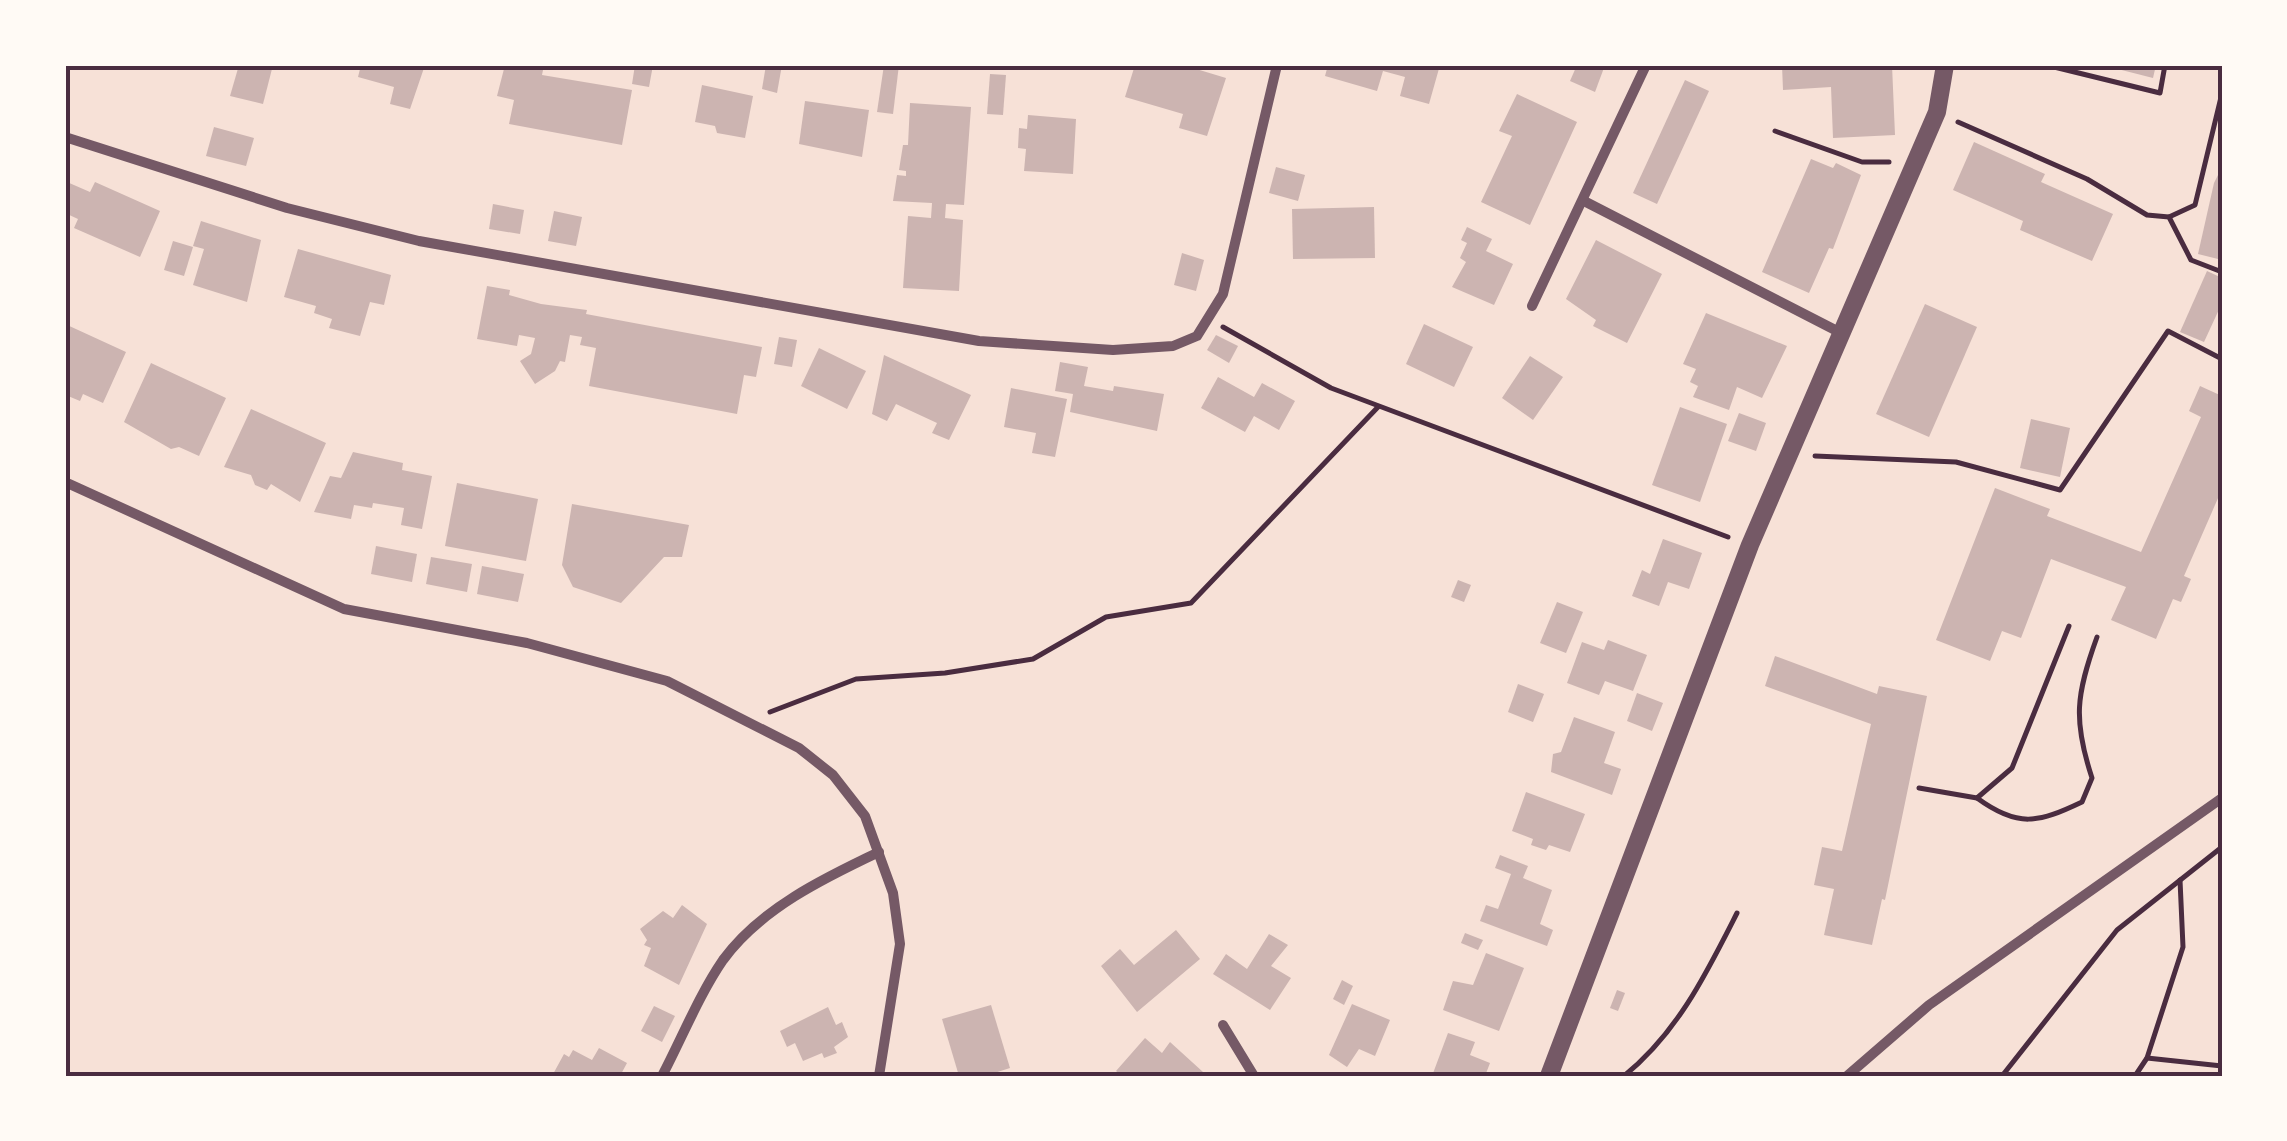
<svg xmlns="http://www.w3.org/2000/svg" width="2287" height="1141" font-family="'Nunito Sans',sans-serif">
  <rect width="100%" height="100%" fill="#f7e1d7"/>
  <g fill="#ccb4b1">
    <path d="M239 65H273L263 104 230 96Z"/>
    <path d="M361 65H425L410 109 390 104 394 87 358 77Z"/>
    <path d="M505 65H544L542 75 632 90 622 145 509 124 514 100 497 96Z"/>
    <path d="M635 65H653L649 87 632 84Z"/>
    <path d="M766 65H782L777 93 762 89Z"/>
    <path d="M884 65H899L893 114 877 112Z"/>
    <path d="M1135 65H1183L1226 78 1207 136 1179 128 1183 114 1125 97Z"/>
    <path d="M1328 65H1440L1429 104 1400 96 1405 77 1383 71 1377 91 1325 76Z"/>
    <path d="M1577 65H1605L1595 92 1570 81Z"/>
    <path d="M1782 65H1892L1895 135 1833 138 1831 87 1783 90Z"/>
    <path d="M2102 65H2156L2153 78Z"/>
    <path d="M990 74 1006 75 1003 115 987 114Z"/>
    <path d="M1685 80 1709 91 1657 204 1633 193Z"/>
    <path d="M702 85 753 96 745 138 717 133 715 126 695 122Z"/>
    <path d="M1517 94 1577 122 1530 225 1481 202 1512 136 1499 131Z"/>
    <path d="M805 101 869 110 862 157 799 144Z"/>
    <path d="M910 103 971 107 964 205 946 204 945 218 963 220 959 291 903 288 908 216 931 218 932 203 893 201 897 175 906 176V171L899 170 903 145H908Z"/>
    <path d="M1028 115 1076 119 1073 174 1024 171 1026 149 1018 148 1019 128 1027 129Z"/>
    <path d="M214 127 254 138 246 166 206 156Z"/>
    <path d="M1974 142 2045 174 2041 182 2113 214 2092 261 2020 230 2023 221 1953 190Z"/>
    <path d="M1811 159 1833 168 1836 163 1861 175 1833 249 1829 248 1809 293 1762 272Z"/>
    <path d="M1276 167 1305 175 1298 201 1269 193Z"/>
    <path d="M2222 167V260L2198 254 2214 183Z"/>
    <path d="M67 182 90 192 95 182 160 211 140 257 74 228 78 219 65 213Z"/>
    <path d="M493 204 524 210 520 234 489 229Z"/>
    <path d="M1374 207 1375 258 1293 259 1292 209Z"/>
    <path d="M554 211 582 217 576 246 548 241Z"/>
    <path d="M201 221 261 240 247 302 193 285 204 249 193 246Z"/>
    <path d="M1467 227 1492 239 1486 251 1513 264 1494 305 1452 287 1466 262 1460 258 1467 243 1461 240Z"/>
    <path d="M1596 240 1662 274 1627 343 1593 326 1596 320 1566 299Z"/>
    <path d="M173 241 193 247 184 276 164 270Z"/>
    <path d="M298 249 391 275 384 305 370 302 360 336 329 328 332 319 314 313 316 306 284 297Z"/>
    <path d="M1182 253 1204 260 1196 291 1174 285Z"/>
    <path d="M2207 271 2222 278V303L2204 342 2180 332Z"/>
    <path d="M487 286 510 290 509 295 541 304 587 310 586 314 762 347 756 377 744 375 737 414 589 386 596 348 580 345 582 337 570 335 565 362 560 361 555 371 535 384 520 361 531 354 535 338 519 335 517 346 477 339Z"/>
    <path d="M1925 304 1977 327 1929 437 1876 414Z"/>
    <path d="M1706 313 1787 346 1762 398 1737 387 1729 410 1693 397 1698 386 1690 382 1696 369 1683 364Z"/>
    <path d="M65 324 126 352 103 403 83 394 80 401 68 396 65 402Z"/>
    <path d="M1424 324 1473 347 1454 387 1406 364Z"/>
    <path d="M1216 335 1238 346 1229 363 1207 350Z"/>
    <path d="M779 337 797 340 792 367 774 364Z"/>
    <path d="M819 348 866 371 847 409 801 386Z"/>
    <path d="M884 355 971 395 949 440 932 433 937 423 896 404 887 421 872 414Z"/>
    <path d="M1530 356 1563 377 1533 420 1502 398Z"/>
    <path d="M1060 362 1088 367 1084 386 1113 391 1114 386 1164 394 1157 431 1070 412 1073 394 1055 391Z"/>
    <path d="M151 363 226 398 199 456 179 447 171 449 124 422Z"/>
    <path d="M1218 377 1254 397 1262 383 1295 401 1279 430 1254 416 1245 432 1201 408Z"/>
    <path d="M2200 386 2222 396V489L2184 576 2191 579 2181 602 2173 599 2156 639 2111 620 2126 587 2051 559 2021 638 2002 631 1990 661 1936 640 1995 488 2050 509 2047 516 2141 552 2201 417 2189 411Z"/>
    <path d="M1011 388 1067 399 1055 457 1032 453 1036 433 1004 427Z"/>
    <path d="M1680 407 1727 424 1700 502 1652 485Z"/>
    <path d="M251 409 326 443 300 502 271 484 267 490 255 485 251 475 224 467Z"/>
    <path d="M1739 413 1766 423 1756 451 1728 441Z"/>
    <path d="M2031 419 2070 428 2060 477 2020 468Z"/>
    <path d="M353 452 403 463 402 470 432 476 422 529 401 525 404 508 373 503 372 508 354 505 351 519 314 512 330 476 341 478Z"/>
    <path d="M457 483 538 499 526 561 445 546Z"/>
    <path d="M572 504 689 525 682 557H664L621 603 573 587 562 565Z"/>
    <path d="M1663 539 1702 553 1689 589 1668 582 1659 606 1632 596 1642 570 1650 574Z"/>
    <path d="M376 546 417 554 412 582 371 574Z"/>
    <path d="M431 557 472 564 467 592 426 584Z"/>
    <path d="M482 566 524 574 518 602 477 594Z"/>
    <path d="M1458 580 1471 585 1464 602 1451 597Z"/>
    <path d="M1557 602 1583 612 1566 653 1540 643Z"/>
    <path d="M1608 640 1647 655 1633 691 1605 681 1599 695 1567 683 1582 642 1604 650Z"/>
    <path d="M1775 656 1877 694 1879 686 1927 696 1885 900 1882 899 1872 945 1824 935 1834 889 1814 885 1822 847 1842 851 1871 724 1765 686Z"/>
    <path d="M1518 684 1544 694 1533 722 1508 712Z"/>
    <path d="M1637 693 1663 703 1652 731 1627 721Z"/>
    <path d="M1574 717 1615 732 1604 763 1621 769 1612 795 1551 772 1553 754 1561 752Z"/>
    <path d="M1526 792 1585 814 1570 852 1549 845 1546 850 1531 845 1533 839 1512 831Z"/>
    <path d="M1500 855 1528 866 1523 878 1552 890 1540 924 1553 930 1547 946 1480 921 1486 905 1498 909 1511 874 1495 868Z"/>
    <path d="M682 905 707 924 679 985 644 966 651 948 644 945 647 940 640 929 663 911 673 918Z"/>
    <path d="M1176 930 1200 959 1137 1012 1101 966 1120 949 1134 965Z"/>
    <path d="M1465 933 1483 940 1478 950 1461 943Z"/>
    <path d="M1269 934 1288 945 1271 966 1291 978 1270 1010 1213 974 1226 954 1247 969Z"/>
    <path d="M1486 953 1524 968 1499 1031 1443 1010 1453 981 1473 985Z"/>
    <path d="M1342 980 1353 986 1344 1005 1333 999Z"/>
    <path d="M1617 990 1625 993 1618 1011 1610 1008Z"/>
    <path d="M1352 1004 1390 1020 1375 1056 1359 1049 1347 1067 1329 1055Z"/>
    <path d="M991 1005 1010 1068 985 1076H959L942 1019Z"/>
    <path d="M654 1006 675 1016 662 1042 641 1031Z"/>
    <path d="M828 1007 836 1025 842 1022 848 1037 834 1047 837 1053 824 1058 822 1053 803 1061 795 1043 787 1047 780 1031Z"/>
    <path d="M1448 1033 1475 1042 1470 1055 1490 1063 1485 1076H1432Z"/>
    <path d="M1145 1038 1162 1053 1170 1042 1203 1072 1199 1076H1150L1146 1072 1122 1076 1116 1071Z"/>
    <path d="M599 1048 627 1063 620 1076H552L564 1054 569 1057 573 1050 592 1060Z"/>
  </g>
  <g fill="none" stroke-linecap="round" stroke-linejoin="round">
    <g stroke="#4a2c40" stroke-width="5">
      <path d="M2046 65 2160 93 2165 65"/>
      <path d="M1958 122 2087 179 2147 215 2169 217 2191 260 2222 272"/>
      <path d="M1775 131 1862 162H1889"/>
      <path d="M2169 217 2195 205 2222 93"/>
      <path d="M1223 327 1331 388 1728 537"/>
      <path d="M1815 456 1956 462 2060 490 2168 331 2222 359"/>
      <path d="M770 712 856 679 945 673 1033 659 1106 617 1191 603 1378 407"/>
      <path d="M1919 788 1977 798 2012 768 2069 626"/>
      <path d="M1977 798C2018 828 2038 823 2082 802L2092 778C2073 720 2076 695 2097 637"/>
      <path d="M2147 1058 2222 1066"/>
      <path d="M1624 1076C1678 1032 1706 974 1737 913"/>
      <path d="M2002 1076 2117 930 2222 847"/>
      <path d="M2135 1076 2147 1058 2183 947 2180 880"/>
    </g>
    <g stroke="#755966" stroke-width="10">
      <path d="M65 137 287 208 419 241 979 341 1113 350 1173 346 1197 336 1223 294 1277 65"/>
      <path d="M1584 201 1843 334"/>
      <path d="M1532 306 1646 65"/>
      <path d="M65 482 344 609 527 643 667 681 799 748 833 775 865 816 893 893 900 944 879 1076"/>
      <path d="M1223 1025 1254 1076"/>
      <path d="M662 1076C682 1038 699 995 723 960 760 909 824 878 879 852"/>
      <path d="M1847 1076 1929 1005 2222 798"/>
    </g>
    <path stroke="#755966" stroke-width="18" d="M1549 1076 1750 545 1937 112 1945 65"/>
  </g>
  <rect width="2287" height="1141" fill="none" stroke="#fffaf5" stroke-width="135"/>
  <rect x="68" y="68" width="2152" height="1006" fill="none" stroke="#4a2c40" stroke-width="4"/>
</svg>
